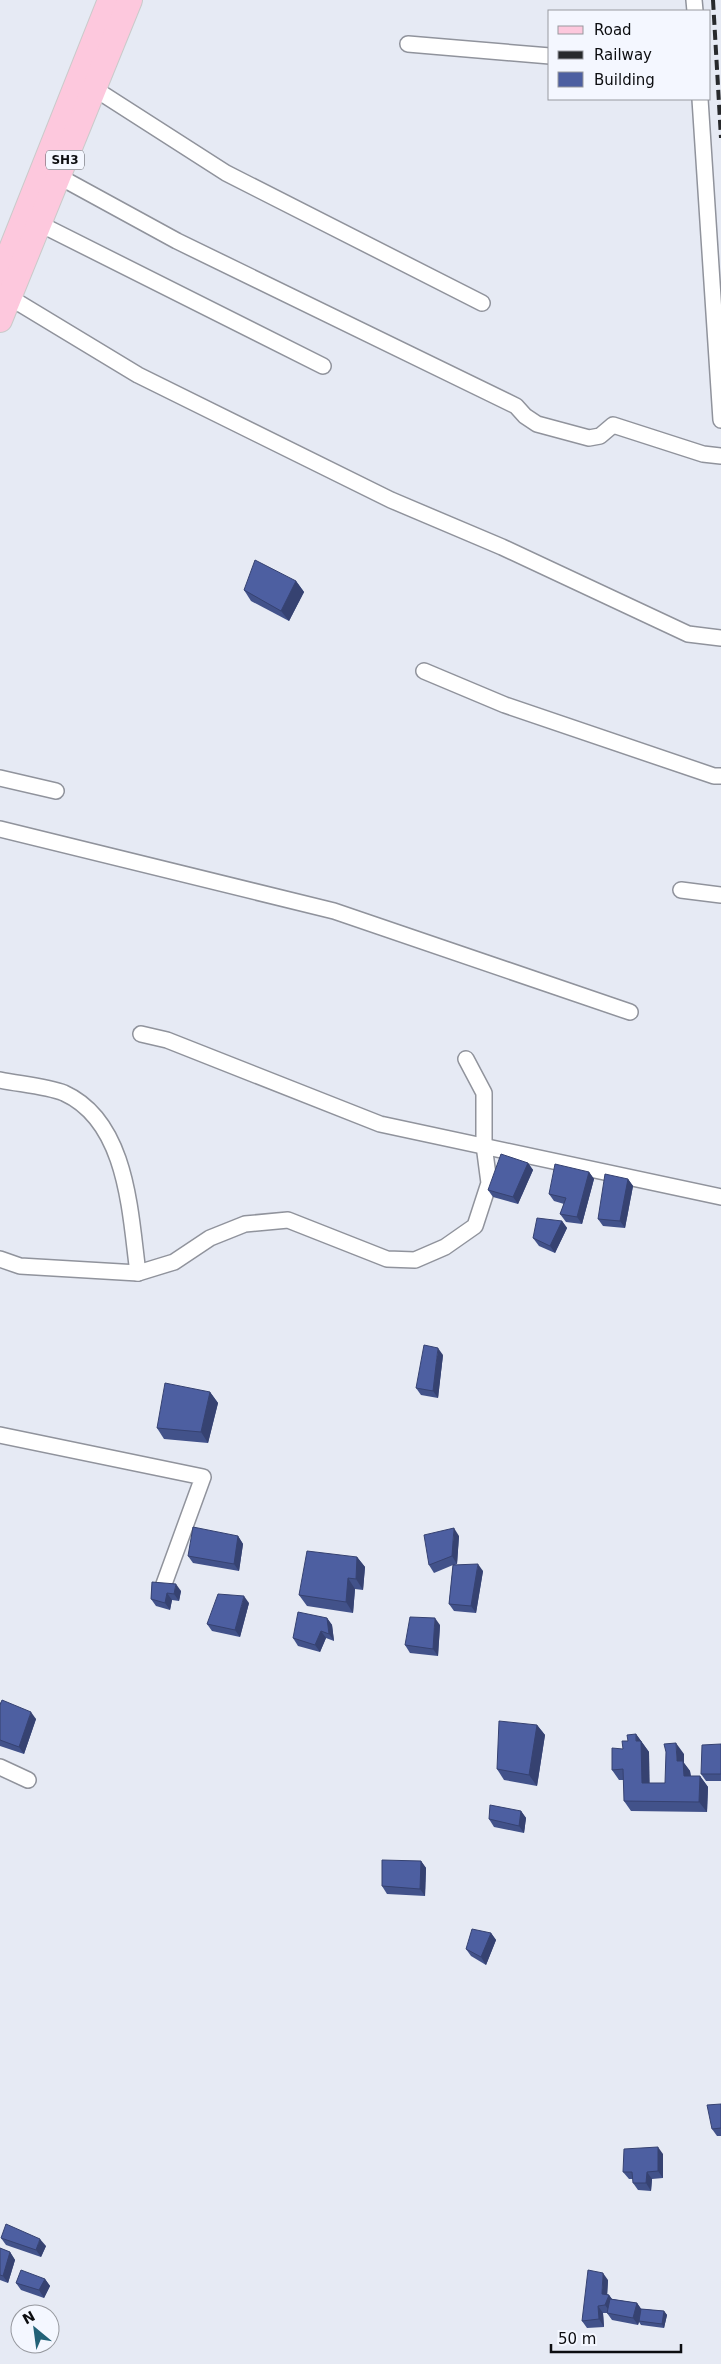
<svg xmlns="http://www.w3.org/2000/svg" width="721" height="2364" font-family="'DejaVu Sans',sans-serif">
  <rect width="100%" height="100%" fill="#e6eaf4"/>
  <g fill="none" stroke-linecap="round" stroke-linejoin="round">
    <g stroke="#90939c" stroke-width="18">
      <g id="minor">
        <path d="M694 0 695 11"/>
        <path d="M408 44 550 56"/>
        <path d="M95 89 226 173 482 303"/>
        <path d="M700 99 721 420"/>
        <path d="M58 176 177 241 516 406 525 416 537 424 589 438 600 436 613 425 703 454 721 456"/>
        <path d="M40 224 323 366"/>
        <path d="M9 297 138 375 391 500 502 547 688 634 721 638"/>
        <path d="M424 671 505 705 714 776H721"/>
        <path d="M0 778 56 791"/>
        <path d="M0 829 334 911 630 1012"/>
        <path d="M681 890 721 895"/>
        <path d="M141 1034 167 1040 380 1124 721 1197"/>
        <path d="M0 1080C19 1084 47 1086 64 1093 128 1122 130 1214 138 1273"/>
        <path d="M0 1259 20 1266 138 1273 174 1262 210 1238 245 1224 288 1220 387 1259 415 1260 445 1247 475 1226 489 1183 484 1145V1093L466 1059"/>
        <path d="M0 1435 203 1477 164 1584"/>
        <path d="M0 1767 28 1780"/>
      </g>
    </g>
    <g stroke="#cacaca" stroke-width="26">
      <g id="primary">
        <path d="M0 277 110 0"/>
        <path d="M0 320 130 0"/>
      </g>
    </g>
    <use href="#minor" stroke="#fff" stroke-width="15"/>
    <use href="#primary" stroke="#fdc8dd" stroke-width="24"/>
    <path stroke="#27292c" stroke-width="4" stroke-dasharray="10 5" stroke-linecap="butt" d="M713 0 721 138"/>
  </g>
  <g fill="#42528a">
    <path d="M296 581 304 592 289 621 251 601 244 590Z"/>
    <path d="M528 1163 533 1170 518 1204 493 1197 488 1190Z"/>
    <path d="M589 1172 594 1179 582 1224 566 1222 560 1214 564 1204 554 1201 549 1194Z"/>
    <path d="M628 1179 633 1186 625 1228 603 1226 598 1219Z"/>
    <path d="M562 1221 567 1228 555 1253 539 1246 533 1238Z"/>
    <path d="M443 1355 438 1398 421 1395 416 1388Z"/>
    <path d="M210 1392 218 1403 208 1443 164 1439 157 1428Z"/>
    <path d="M238 1536 243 1544 239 1571 193 1563 188 1556Z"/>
    <path d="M459 1536 457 1564 455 1565 483 1571 476 1613 454 1611 449 1604 453 1565 434 1573 429 1565Z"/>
    <path d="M357 1557 365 1567 363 1590 355 1589 353 1613 307 1606 299 1595Z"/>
    <path d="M152 1582 181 1591 179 1601 172 1600 170 1610 156 1606 151 1599Z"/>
    <path d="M249 1603 240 1637 212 1631 207 1624Z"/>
    <path d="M327 1618 332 1625 334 1641 326 1638 320 1652 298 1646 293 1638Z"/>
    <path d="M440 1625 438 1656 410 1653 405 1645Z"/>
    <path d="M0 1702 1 1703 36 1719 24 1754 0 1746Z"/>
    <path d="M537 1725 545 1735 537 1786 504 1780 497 1769Z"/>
    <path d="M636 1734 649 1752V1783H665L684 1754V1763L690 1771 691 1776H700L708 1787 707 1812 631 1811 624 1801V1780H619L612 1770 623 1749 628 1741Z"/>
    <path d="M721 1744V1781H706L701 1774Z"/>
    <path d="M521 1811 526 1818 524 1833 494 1827 489 1819Z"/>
    <path d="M421 1861 426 1868 425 1896 387 1894 382 1886Z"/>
    <path d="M491 1933 496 1940 486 1965 471 1956 466 1949Z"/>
    <path d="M721 2104V2136H717L712 2129Z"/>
    <path d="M663 2154V2178L652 2179 651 2191 638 2190 633 2183V2179H629L623 2172Z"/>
    <path d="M1 2238 46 2246 41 2257 6 2245Z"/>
    <path d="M0 2248 10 2252 15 2260 8 2283 0 2280Z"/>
    <path d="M45 2279 50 2286 44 2298 21 2290 16 2283Z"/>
    <path d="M608 2280 607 2294 609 2295 612 2299 637 2303 641 2309 664 2311 667 2315 664 2328 641 2325 639 2322 638 2325 612 2320 607 2313H603L604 2327 587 2328 582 2321Z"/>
  </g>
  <g fill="#364271">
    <path d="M296 581 304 592 289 621 281 611Z"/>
    <path d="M528 1163 533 1170 518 1204 513 1197Z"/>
    <path d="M589 1172 594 1179 582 1224 577 1217Z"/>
    <path d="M628 1179 633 1186 625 1228 620 1221Z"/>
    <path d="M562 1221 567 1228 555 1253 550 1246Z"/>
    <path d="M438 1348 443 1355 438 1398 433 1391Z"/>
    <path d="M210 1392 218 1403 208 1443 201 1432Z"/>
    <path d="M454 1528 459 1536 457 1564 452 1556Z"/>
    <path d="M238 1536 243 1544 239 1571 234 1564Z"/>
    <path d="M357 1557 365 1567 363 1590 356 1579Z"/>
    <path d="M478 1564 483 1571 476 1613 471 1606Z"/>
    <path d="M348 1578 355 1589 353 1613 346 1602Z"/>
    <path d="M176 1584 181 1591 179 1601 174 1594Z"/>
    <path d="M167 1593 172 1600 170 1610 165 1603Z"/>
    <path d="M244 1596 249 1603 240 1637 235 1630Z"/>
    <path d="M327 1618 332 1625 334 1641 329 1634Z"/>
    <path d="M435 1618 440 1625 438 1656 433 1649Z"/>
    <path d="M321 1631 326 1638 320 1652 315 1645Z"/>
    <path d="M31 1712 36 1719 24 1754 19 1747Z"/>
    <path d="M537 1725 545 1735 537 1786 529 1775Z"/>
    <path d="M636 1734 649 1752 650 1794 642 1783Z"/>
    <path d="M676 1743 684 1754V1763L690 1771 692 1787 684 1776 677 1761Z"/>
    <path d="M700 1776 708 1787 707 1812 699 1802Z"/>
    <path d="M521 1811 526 1818 524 1833 519 1826Z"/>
    <path d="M421 1861 426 1868 425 1896 420 1889Z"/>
    <path d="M491 1933 496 1940 486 1965 481 1957Z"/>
    <path d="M658 2147 663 2154V2178L658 2171Z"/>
    <path d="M647 2172 652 2179 651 2191 646 2183Z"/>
    <path d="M40 2239 46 2246 41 2257 36 2250Z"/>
    <path d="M10 2252 15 2260 8 2283 3 2276Z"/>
    <path d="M603 2273 608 2280 607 2299 609 2295 614 2302 610 2312 605 2305 602 2294Z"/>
    <path d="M45 2279 50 2286 44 2298 39 2290Z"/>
    <path d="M637 2303 642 2310 638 2325 633 2318Z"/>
    <path d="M598 2306 603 2313 604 2327 599 2319Z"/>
    <path d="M664 2311 667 2315 664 2328 662 2324Z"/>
  </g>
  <g fill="#4d5fa1" stroke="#364271">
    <path d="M255 560 296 581 281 611 244 590Z"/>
    <path d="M501 1154 528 1163 513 1197 488 1190Z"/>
    <path d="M555 1164 589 1172 577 1217 560 1214 566 1198 549 1194Z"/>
    <path d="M605 1174 628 1179 620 1221 598 1219Z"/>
    <path d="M537 1218 562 1221 550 1246 533 1238Z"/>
    <path d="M424 1345 438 1348 433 1391 416 1388Z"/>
    <path d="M165 1383 210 1392 201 1432 157 1428Z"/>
    <path d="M193 1527 238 1536 234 1564 188 1556Z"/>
    <path d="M454 1528 452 1556 429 1565 424 1535Z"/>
    <path d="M307 1551 357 1557 356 1579 348 1578 346 1602 299 1595Z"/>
    <path d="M478 1564 471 1606 449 1604 453 1565Z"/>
    <path d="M152 1582 176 1584 174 1594 167 1593 165 1603 151 1599Z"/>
    <path d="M218 1594 244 1596 235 1630 207 1624Z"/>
    <path d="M298 1612 327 1618 329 1634 321 1631 315 1645 293 1638Z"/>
    <path d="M410 1617 435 1618 433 1649 405 1645Z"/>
    <path d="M2 1700 31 1712 19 1747 0 1740V1705Z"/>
    <path d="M499 1721 537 1725 529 1775 497 1769Z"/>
    <path d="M636 1734V1741H641L642 1783H665L666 1752 664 1744 676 1743 677 1761H683L684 1776H700L699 1802 624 1801 623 1769 612 1770V1748L623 1749 622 1741H628L627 1735Z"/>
    <path d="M721 1744V1774H701L702 1745Z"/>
    <path d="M490 1805 521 1811 519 1826 489 1819Z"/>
    <path d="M382 1860 421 1861 420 1889 382 1886Z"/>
    <path d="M472 1929 491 1933 481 1957 466 1949Z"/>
    <path d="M721 2104V2128L712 2129 707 2105Z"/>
    <path d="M658 2147V2171L647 2172 646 2183H633L632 2172H623L624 2149Z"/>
    <path d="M6 2224 40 2239 36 2250 1 2238Z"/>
    <path d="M0 2248 10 2252 3 2276 0 2275Z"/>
    <path d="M21 2270 45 2279 39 2290 16 2283Z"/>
    <path d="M588 2270 603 2273 602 2294 609 2295 605 2305 598 2306 599 2319 582 2321Z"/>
    <path d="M610 2299 637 2303 633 2318 607 2313Z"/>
    <path d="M641 2309 664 2311 662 2324 639 2321Z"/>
  </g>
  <g text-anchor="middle" stroke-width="4" stroke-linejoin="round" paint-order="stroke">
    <rect fill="#f4f7ff" stroke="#525358" stroke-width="1" x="46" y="150.5" width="38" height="19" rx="4"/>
    <g font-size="12" font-weight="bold" fill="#0c0d10">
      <text x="65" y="164">SH3</text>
    </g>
  </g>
  <rect x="548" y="10" width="162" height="90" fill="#f4f7ff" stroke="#97999f"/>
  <rect x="558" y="26" width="25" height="8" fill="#fdc8dd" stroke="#97999f"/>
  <text x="594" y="35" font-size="15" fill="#0c0d10">Road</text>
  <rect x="558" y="51" width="25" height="8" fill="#27292c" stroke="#97999f"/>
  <text x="594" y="60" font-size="15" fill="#0c0d10">Railway</text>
  <rect x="558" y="72" width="25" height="15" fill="#4d5fa1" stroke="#97999f"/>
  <text x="594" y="85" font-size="15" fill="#0c0d10">Building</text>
  <g transform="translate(35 2329) rotate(331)"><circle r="24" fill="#f4f7ff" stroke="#97999f"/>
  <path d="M0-4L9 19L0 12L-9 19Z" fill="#226177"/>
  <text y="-8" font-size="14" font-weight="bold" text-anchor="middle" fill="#0c0d10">N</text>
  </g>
  <path d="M551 2344v8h130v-8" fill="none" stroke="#0c0d10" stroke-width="2.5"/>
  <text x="558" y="2344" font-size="15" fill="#0c0d10" stroke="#f4f7ff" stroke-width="4" paint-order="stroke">50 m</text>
</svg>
